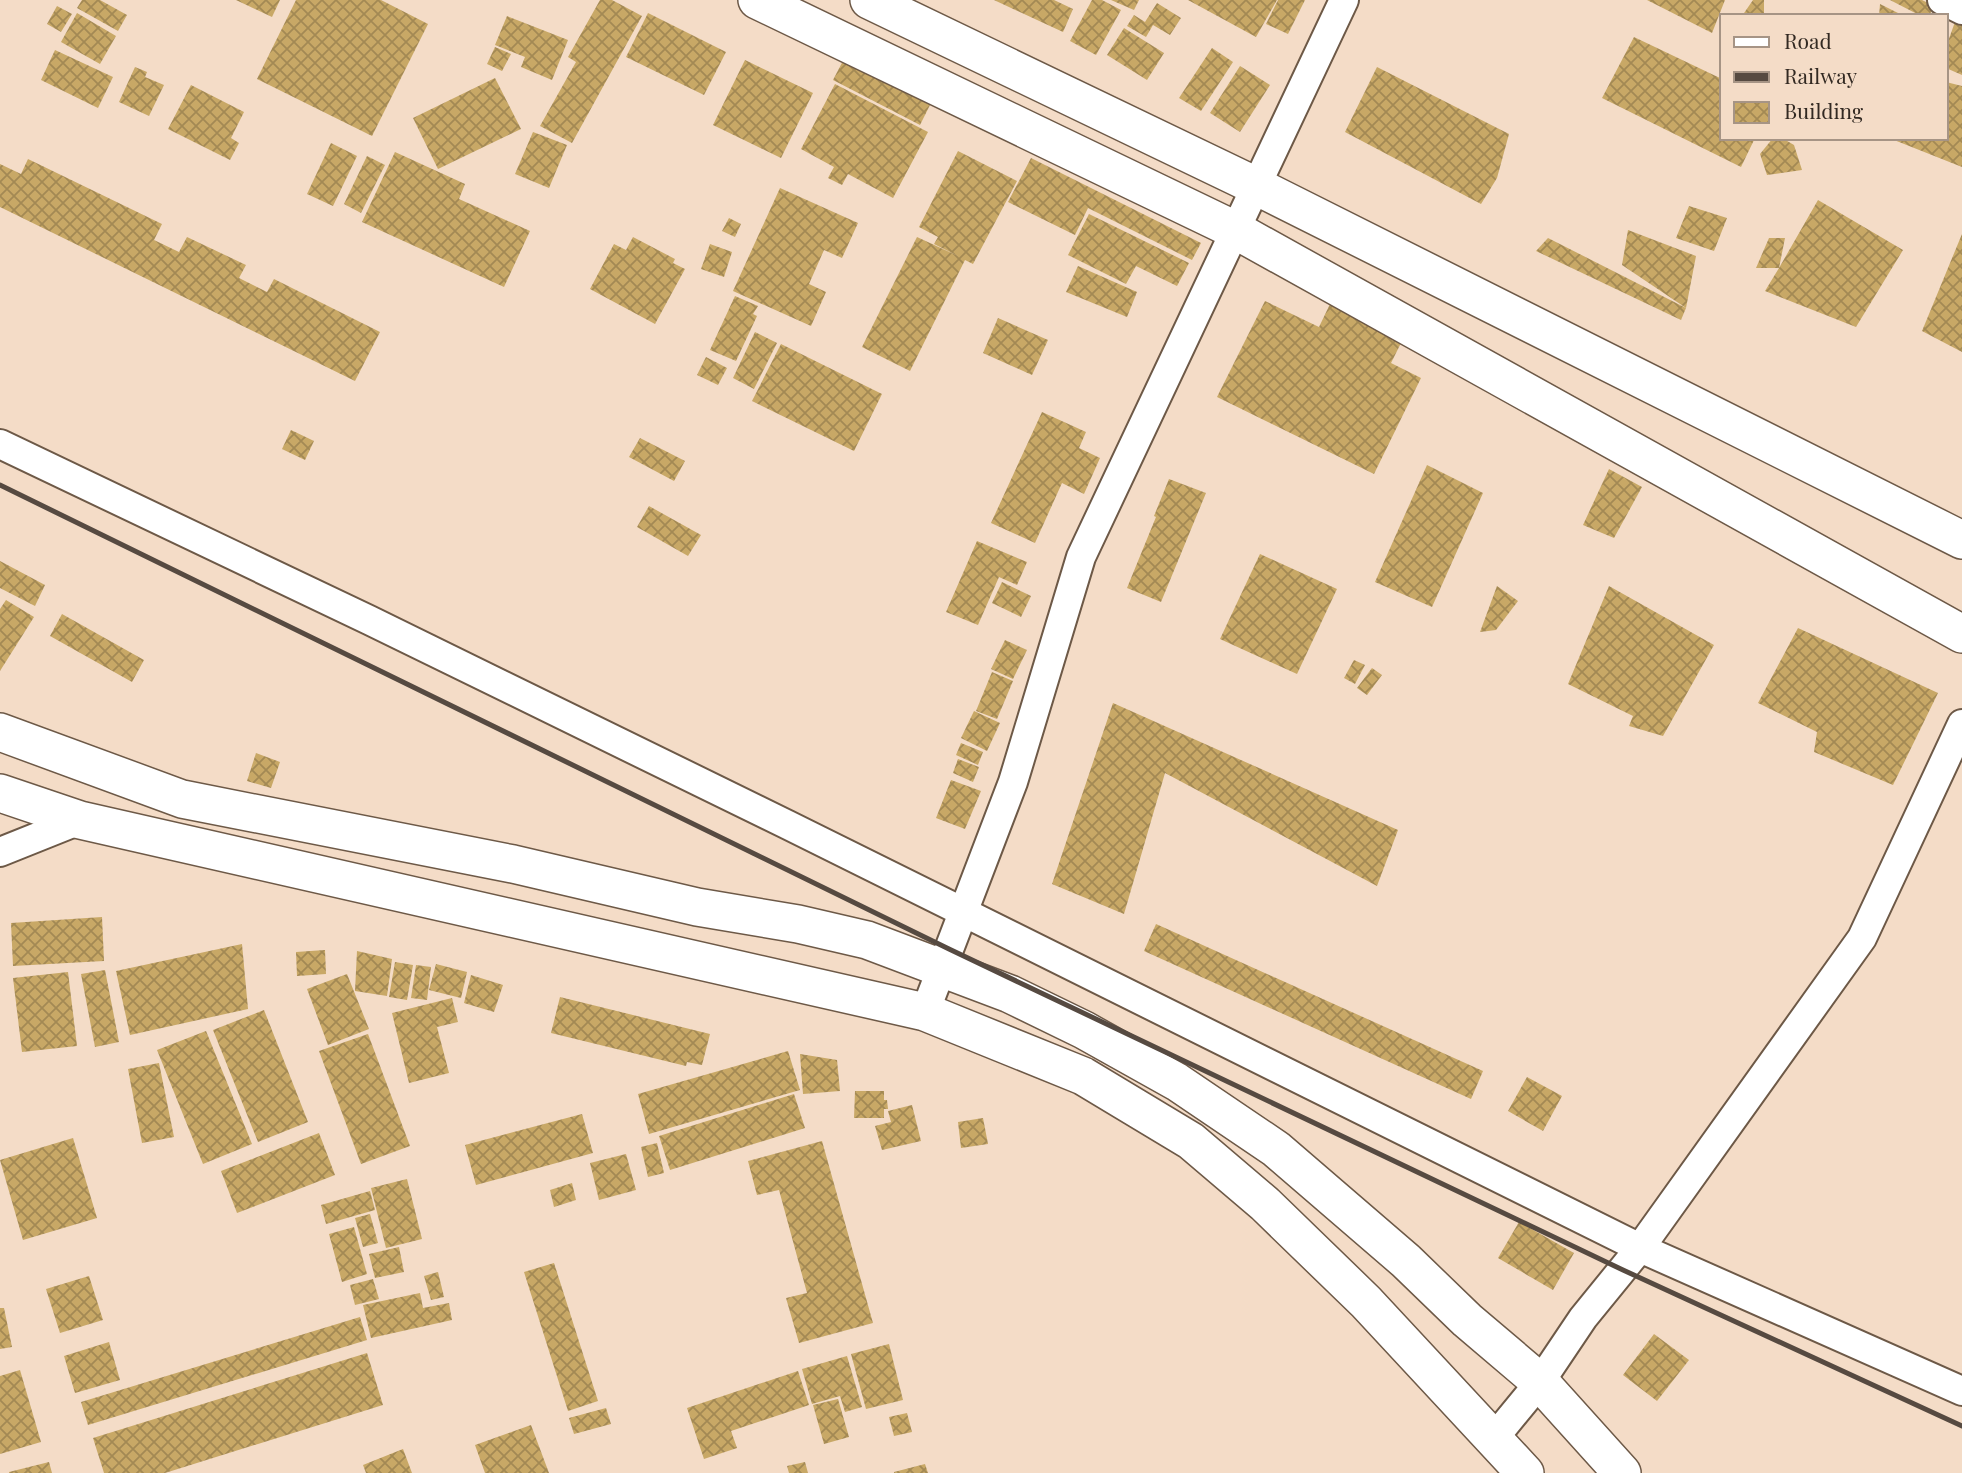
<svg xmlns="http://www.w3.org/2000/svg" width="1962" height="1473" font-family="'Playfair Display',serif">
  <defs>
    <pattern id="building-cross-hatch" width="8" height="8" patternUnits="userSpaceOnUse" patternTransform="scale(1.75)"><rect width="8" height="8" fill="#c8a866"/><path d="M0 0l8 8M0 8l8-8" fill="none" stroke="#a38954"/></pattern>
  </defs>
  <rect width="100%" height="100%" fill="#f4dcc7"/>
  <g fill="url(#building-cross-hatch)">
    <path d="M82 0H100L127 15 118 31 77 8Z"/>
    <path d="M236 0H280L272 17Z"/>
    <path d="M296 0H381L428 24 372 136 257 79Z"/>
    <path d="M600 0H612L642 16 572 143 540 126 576 62 568 57Z"/>
    <path d="M994 0H1054L1073 9 1063 32Z"/>
    <path d="M1092 0H1102L1121 10 1096 55 1070 41Z"/>
    <path d="M1111 0H1139L1134 10Z"/>
    <path d="M1188 0H1277L1256 37Z"/>
    <path d="M1278 0H1305L1288 34 1266 24Z"/>
    <path d="M1647 0H1725L1712 33Z"/>
    <path d="M1753 0H1764V16H1742Z"/>
    <path d="M1890 0H1922L1934 6 1929 16H1921Z"/>
    <path d="M1157 3 1181 18 1170 35 1153 25 1146 37 1127 26 1134 15 1145 22Z"/>
    <path d="M1880 4 1904 16H1879Z"/>
    <path d="M57 6 72 14 61 32 47 24Z"/>
    <path d="M1960 8 1962 10V75L1946 68V47Z"/>
    <path d="M77 13 116 36 100 64 61 42Z"/>
    <path d="M648 13 726 52 704 95 626 57Z"/>
    <path d="M507 16 568 40 552 80 521 67 525 57 495 45Z"/>
    <path d="M1124 28 1164 53 1147 80 1107 55Z"/>
    <path d="M1634 37 1722 79V138H1755L1741 167 1602 98Z"/>
    <path d="M495 47 511 54 502 71 487 64Z"/>
    <path d="M1212 48 1233 62 1201 111 1179 98Z"/>
    <path d="M55 50 113 77 98 108 41 80Z"/>
    <path d="M845 57 932 101 920 125 833 80Z"/>
    <path d="M745 60 813 93 781 158 713 125Z"/>
    <path d="M1240 66 1270 85 1240 132 1210 113Z"/>
    <path d="M135 67 147 72 145 77 164 85 149 116 119 102Z"/>
    <path d="M1377 67 1509 134 1497 178 1481 204 1345 132Z"/>
    <path d="M495 78 521 129 438 169 413 118Z"/>
    <path d="M1946 82 1962 86V167L1889 138H1946Z"/>
    <path d="M835 84 928 132 893 198 848 174 842 185 828 178 834 167 801 149Z"/>
    <path d="M191 85 244 112 231 138 239 143 230 160 168 129Z"/>
    <path d="M533 132 567 145 549 188 515 174Z"/>
    <path d="M1773 138H1782L1794 145 1802 170 1767 175 1760 154Z"/>
    <path d="M331 143 357 156 333 206 307 194Z"/>
    <path d="M958 151 1017 181 973 264 965 260 910 371 862 347 917 237 958 256 934 244 938 237 919 227Z"/>
    <path d="M395 152 465 184 459 199 530 231 504 287 362 222Z"/>
    <path d="M367 156 385 165 361 213 344 204Z"/>
    <path d="M1031 158 1201 243 1192 260 1088 208 1075 235 1008 202Z"/>
    <path d="M28 159 162 224 154 240 179 252 187 237 246 265 239 278 267 292 274 279 380 332 355 381 0 207V164L21 174Z"/>
    <path d="M780 188 858 223 842 258 824 250 809 284 826 292 811 326 733 291Z"/>
    <path d="M1818 200 1903 250 1856 327 1765 291 1779 268H1756L1769 238H1785L1779 268Z"/>
    <path d="M1689 206 1727 218 1714 251 1676 238Z"/>
    <path d="M1089 214 1189 263 1177 286 1136 266 1126 284 1068 255Z"/>
    <path d="M729 218 741 224 735 237 722 231Z"/>
    <path d="M1628 230 1696 256 1686 308 1622 265Z"/>
    <path d="M1962 234V352L1922 331Z"/>
    <path d="M633 237 675 259 673 263 685 269 655 324 590 289 614 244 626 250Z"/>
    <path d="M1548 238 1686 308 1681 320 1536 251Z"/>
    <path d="M710 244 732 252 724 277 701 269Z"/>
    <path d="M1078 266 1137 292 1127 317 1066 292Z"/>
    <path d="M735 296 758 306 753 314 757 316 736 361 710 350Z"/>
    <path d="M1265 301 1319 327 1330 304 1403 339 1391 363 1421 378 1374 474 1217 397Z"/>
    <path d="M998 318 1048 340 1032 375 983 353Z"/>
    <path d="M755 332 777 343 754 389 733 378Z"/>
    <path d="M781 344 882 394 854 451 752 401Z"/>
    <path d="M706 357 727 368 718 385 697 375Z"/>
    <path d="M1042 412 1086 432 1079 448 1100 458 1084 494 1062 483 1035 543 991 523Z"/>
    <path d="M291 430 314 441 305 460 282 449Z"/>
    <path d="M640 438 685 461 674 481 629 457Z"/>
    <path d="M1427 465 1483 493 1432 607 1375 582Z"/>
    <path d="M1609 469 1642 487 1614 538 1583 525Z"/>
    <path d="M1169 479 1206 493 1161 602 1127 588 1156 517 1154 516Z"/>
    <path d="M649 506 701 535 688 556 637 527Z"/>
    <path d="M977 541 1027 562 1017 585 999 577 978 625 946 612Z"/>
    <path d="M1260 554 1337 589 1297 674 1220 639Z"/>
    <path d="M0 561 45 585 35 606 0 588Z"/>
    <path d="M1002 582 1031 596 1021 617 992 603Z"/>
    <path d="M1497 586 1518 601 1496 630 1480 632Z"/>
    <path d="M1609 586 1714 645 1663 736 1629 726 1633 716 1568 684Z"/>
    <path d="M6 600 34 617 0 671V609Z"/>
    <path d="M62 614 144 660 132 682 50 636Z"/>
    <path d="M1798 628 1938 693 1893 785 1814 752 1817 732 1758 703Z"/>
    <path d="M1005 640 1027 650 1013 679 991 669Z"/>
    <path d="M1354 660 1365 665 1355 684 1344 678Z"/>
    <path d="M1372 668 1382 675 1367 695 1357 688Z"/>
    <path d="M992 672 1013 681 997 719 976 711Z"/>
    <path d="M1113 703 1398 830 1377 886 1165 773 1124 914 1052 884Z"/>
    <path d="M974 711 1000 723 987 751 961 738Z"/>
    <path d="M961 743 983 752 978 765 956 755Z"/>
    <path d="M256 753 280 762 271 788 247 781Z"/>
    <path d="M958 759 979 767 973 782 953 773Z"/>
    <path d="M951 780 981 791 965 829 936 818Z"/>
    <path d="M102 917 104 961 13 966 11 923Z"/>
    <path d="M1156 924 1483 1071 1471 1099 1144 951Z"/>
    <path d="M242 944 248 1009 130 1035 116 971Z"/>
    <path d="M325 950 326 974 297 976 296 952Z"/>
    <path d="M357 951 392 959 387 996 355 991Z"/>
    <path d="M395 962 413 965 407 1000 389 997Z"/>
    <path d="M436 964 467 972 461 998 429 990Z"/>
    <path d="M416 965 431 967 427 1000 411 998Z"/>
    <path d="M105 970 119 1042 95 1047 81 974Z"/>
    <path d="M68 972 77 1046 22 1052 13 978Z"/>
    <path d="M347 974 369 1029 328 1045 307 989Z"/>
    <path d="M471 975 503 985 494 1012 464 1003Z"/>
    <path d="M560 997 710 1034 702 1065 687 1062 686 1066 551 1033Z"/>
    <path d="M452 998 458 1022 437 1027 449 1073 409 1083 392 1013Z"/>
    <path d="M264 1010 308 1122 258 1142 213 1030Z"/>
    <path d="M206 1031 252 1144 203 1164 157 1050Z"/>
    <path d="M368 1034 410 1146 361 1164 319 1051Z"/>
    <path d="M788 1051 800 1090 649 1134 638 1094Z"/>
    <path d="M800 1054 837 1060 840 1091 803 1094Z"/>
    <path d="M159 1063 174 1137 142 1143 128 1069Z"/>
    <path d="M1527 1077 1562 1096 1543 1131 1508 1111Z"/>
    <path d="M855 1091H884V1100H887L888 1109H884V1118H854Z"/>
    <path d="M794 1094 805 1128 670 1170 659 1136Z"/>
    <path d="M912 1105 921 1141 882 1150 875 1126 891 1122 888 1111Z"/>
    <path d="M582 1114 593 1153 476 1185 465 1145Z"/>
    <path d="M983 1118 988 1144 961 1148 958 1122Z"/>
    <path d="M319 1133 335 1175 237 1213 221 1171Z"/>
    <path d="M73 1138 97 1218 23 1240 0 1160Z"/>
    <path d="M822 1141 873 1323 799 1343 786 1298 807 1293 779 1190 757 1195 748 1161Z"/>
    <path d="M657 1143 664 1173 648 1177 641 1147Z"/>
    <path d="M626 1154 636 1190 599 1200 590 1163Z"/>
    <path d="M407 1179 422 1239 386 1248 371 1188Z"/>
    <path d="M572 1183 576 1200 554 1207 550 1190Z"/>
    <path d="M370 1191 375 1210 326 1224 321 1205Z"/>
    <path d="M370 1214 378 1243 363 1247 355 1218Z"/>
    <path d="M1519 1222 1574 1253 1553 1290 1498 1258Z"/>
    <path d="M354 1227 367 1274 342 1282 329 1234Z"/>
    <path d="M399 1247 404 1272 375 1278 369 1254Z"/>
    <path d="M554 1263 598 1401 568 1411 524 1272Z"/>
    <path d="M438 1272 444 1297 431 1300 424 1276Z"/>
    <path d="M89 1276 103 1320 60 1333 46 1289Z"/>
    <path d="M373 1279 379 1299 355 1305 350 1285Z"/>
    <path d="M420 1293 423 1308 449 1303 452 1320 371 1338 363 1305Z"/>
    <path d="M0 1308H4L12 1347 0 1349Z"/>
    <path d="M360 1317 367 1340 88 1425 81 1402Z"/>
    <path d="M1654 1334 1689 1360 1657 1401 1623 1375Z"/>
    <path d="M109 1342 120 1380 75 1393 64 1356Z"/>
    <path d="M889 1344 903 1400 866 1409 851 1354Z"/>
    <path d="M367 1353 383 1405 165 1473H104L93 1438Z"/>
    <path d="M847 1356 862 1407 845 1412 840 1396 812 1404 802 1369Z"/>
    <path d="M20 1370 41 1442 0 1454V1376Z"/>
    <path d="M798 1371 809 1405 731 1431 737 1448 704 1459 687 1408Z"/>
    <path d="M838 1399 849 1437 824 1444 813 1405Z"/>
    <path d="M606 1408 611 1424 574 1434 569 1418Z"/>
    <path d="M907 1413 912 1432 894 1436 889 1417Z"/>
    <path d="M531 1425 549 1473H485L475 1445Z"/>
    <path d="M403 1449 412 1473H366L363 1465Z"/>
    <path d="M49 1462 52 1473H9V1472Z"/>
    <path d="M805 1462 808 1473H789L787 1466Z"/>
    <path d="M925 1464 928 1473H894V1472Z"/>
  </g>
  <g fill="none" stroke-linecap="round" stroke-linejoin="round">
    <g stroke="#6d5947" stroke-width="32">
      <g id="minor">
        <path d="M1942 0 1962 10"/>
        <path d="M0 444 369 620 788 825 1640 1248 1962 1391"/>
        <path d="M0 852 80 820"/>
        <path d="M925 1012 1013 782 1081 557 1344 0"/>
        <path d="M1494 1438 1540 1382 1583 1318 1640 1248 1862 938 1962 724"/>
      </g>
    </g>
    <g stroke="#6d5947" stroke-width="40">
      <g id="tertiary">
        <path d="M757 0 1235 230 1962 634"/>
        <path d="M869 0 1256 186 1962 540"/>
        <path d="M0 732 182 799 513 864 697 907 798 924 867 940 1010 994 1084 1030 1177 1082 1276 1149 1406 1261 1467 1320 1540 1382 1622 1473"/>
        <path d="M0 793 80 820 925 1012 1083 1076 1191 1141 1265 1204 1366 1302 1525 1473"/>
      </g>
    </g>
    <use href="#minor" stroke="#fff" stroke-width="28"/>
    <use href="#tertiary" stroke="#fff" stroke-width="37"/>
    <path stroke="#564a41" stroke-width="5" d="M0 485 949 949 1623 1270 1962 1426"/>
  </g>
  <rect x="1720" y="14" width="228" height="126" fill="#f4dcc7" stroke="#a69485" stroke-width="2"/>
  <rect x="1734" y="37" width="35" height="10" fill="#ffffff" stroke="#a69485" stroke-width="2"/>
  <text x="1784" y="49" font-size="21" fill="#322922">Road</text>
  <rect x="1734" y="72" width="35" height="10" fill="#564a41" stroke="#a69485" stroke-width="2"/>
  <text x="1784" y="84" font-size="21" fill="#322922">Railway</text>
  <rect x="1734" y="102" width="35" height="21" fill="url(#building-cross-hatch)" stroke="#a69485" stroke-width="2"/>
  <text x="1784" y="119" font-size="21" fill="#322922">Building</text>
</svg>
